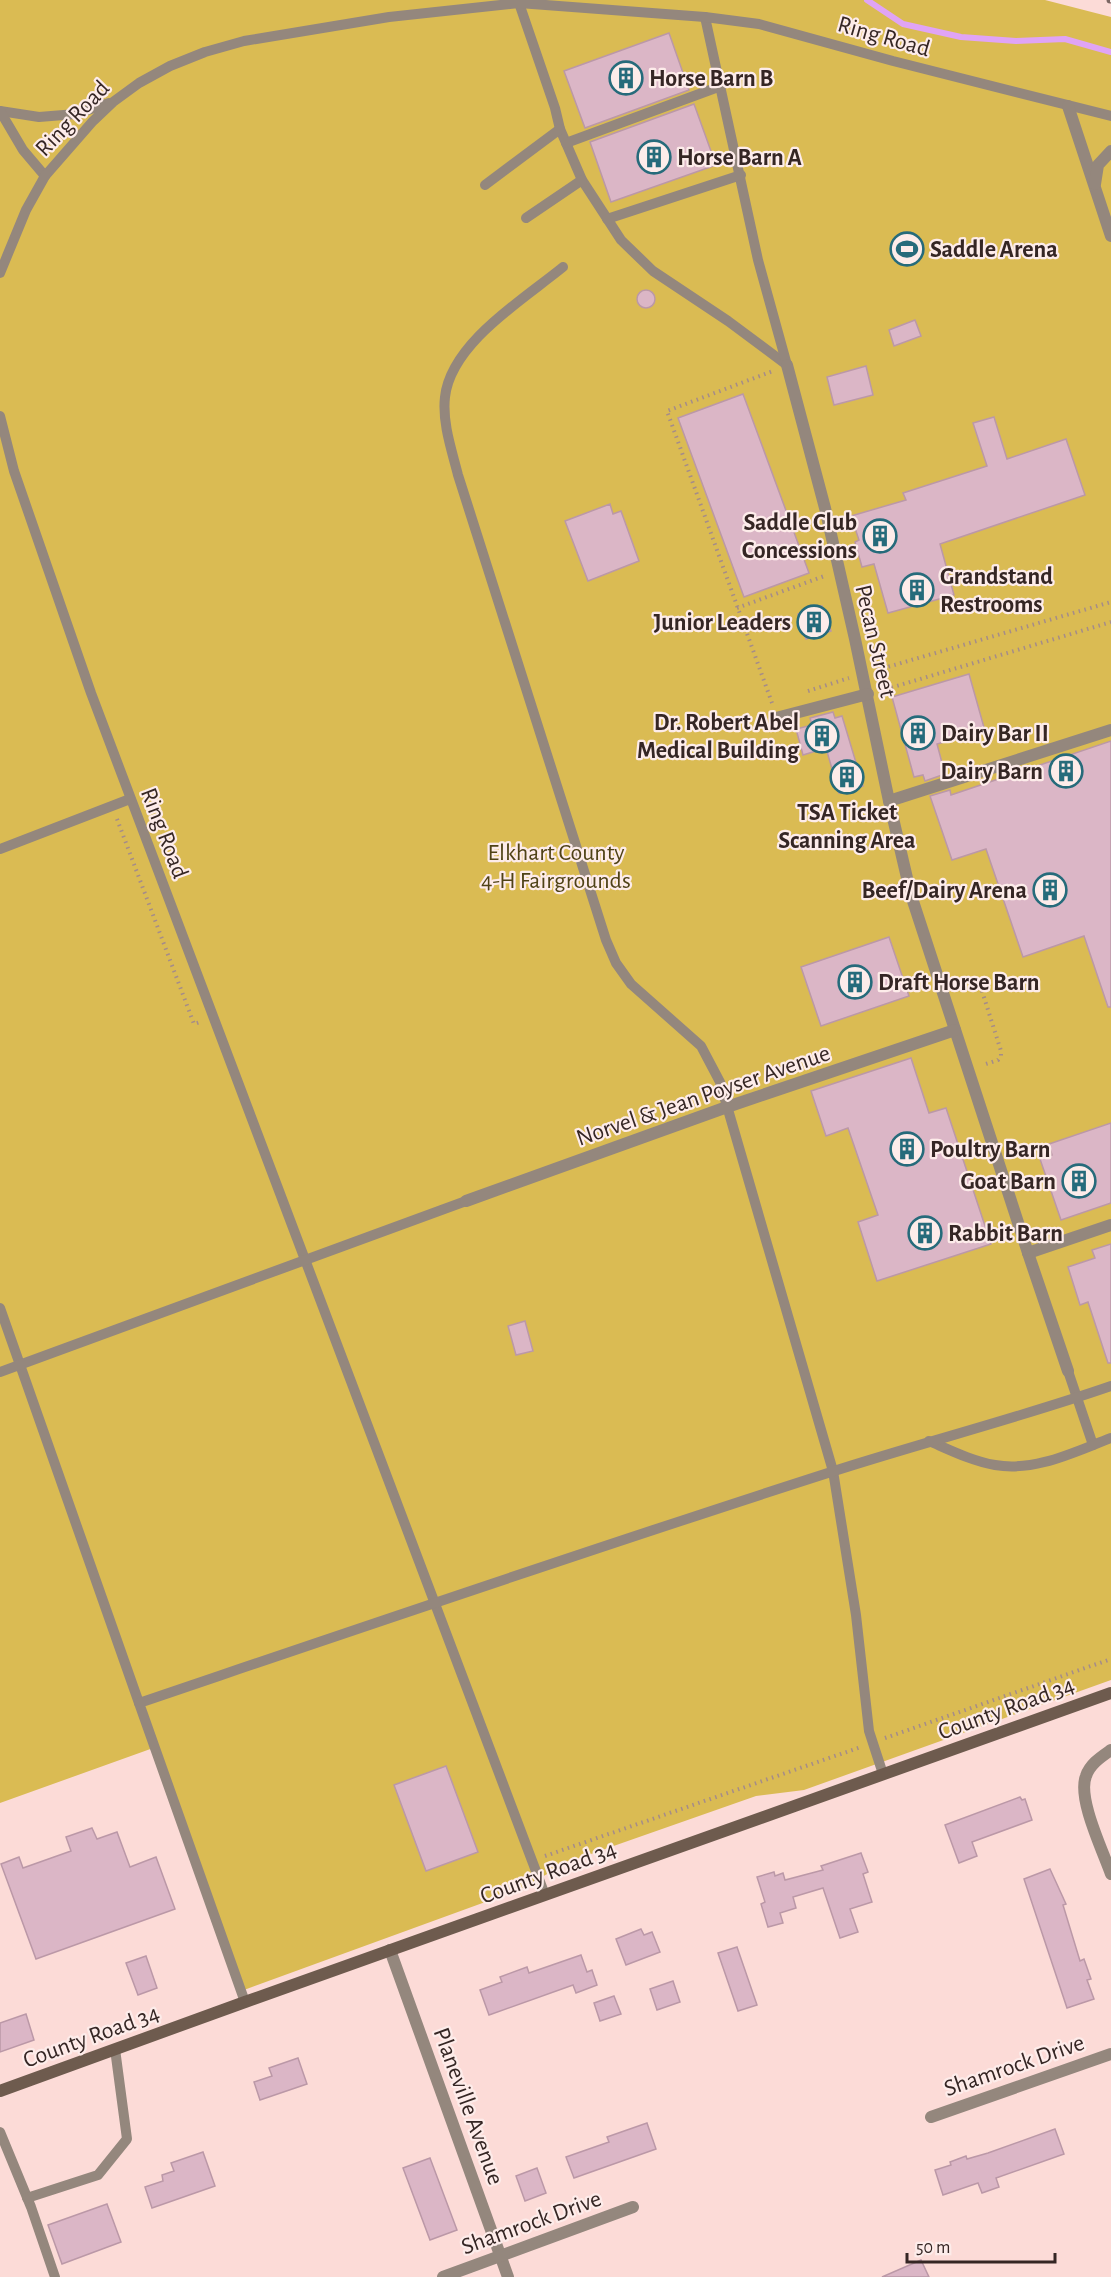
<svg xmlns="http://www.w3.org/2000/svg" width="1111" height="2277" font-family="'Alegreya Sans',sans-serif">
  <rect width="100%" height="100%" fill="#fcdbd7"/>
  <path fill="#dabb53" d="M0 0H1045L1111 17V1680L804 1790 756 1796 568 1862 521 1889 244 1990 156 1747 0 1803Z"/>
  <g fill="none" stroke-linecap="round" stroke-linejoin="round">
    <path stroke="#e0a4f5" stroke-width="6" d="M867 0 903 24 961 37 1016 41 1065 39 1111 52"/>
  </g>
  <g fill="#dbb6c6" stroke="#bb98a7" stroke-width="1.5">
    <path d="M669 33 689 90 585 128 564 71Z"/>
    <path d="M694 104 716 165 611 202 590 142Z"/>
    <circle cx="646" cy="299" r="9"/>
    <path d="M915 320 921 336 894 346 889 330Z"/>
    <path d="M866 366 873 395 834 405 827 377Z"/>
    <path d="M743 394 809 573 744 597 678 418Z"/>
    <path d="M994 417 1007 459 1066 439 1085 495 940 544 954 595 888 613 874 564 862 567 855 542 859 540 851 516 906 500 903 493 987 466 973 423Z"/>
    <path d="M610 504 613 514 621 511 639 561 588 581 565 521Z"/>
    <path d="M822 606 831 631 806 639 798 614Z"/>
    <path d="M969 674 985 731 937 744 945 774 925 781 923 775 914 777 892 697Z"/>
    <path d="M833 712 835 718 842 716 863 786 839 793 826 748 803 755 796 729 812 725 810 718Z"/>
    <path d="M1111 741V1007H1108L1084 936 1023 957 986 849 952 860 930 796 950 790 951 795Z"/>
    <path d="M889 937 909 996 821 1026 801 967Z"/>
    <path d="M911 1058 929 1113 946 1108 991 1244 877 1281 858 1222 878 1215 848 1128 826 1136 811 1091Z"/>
    <path d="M1111 1123V1203L1061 1220 1040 1159 1052 1155 1049 1144Z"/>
    <path d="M1111 1244V1363H1108L1088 1302 1080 1305 1068 1267 1095 1258 1092 1250Z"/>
    <path d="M525 1321 533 1351 516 1355 508 1326Z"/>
    <path d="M446 1766 478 1852 426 1871 394 1785Z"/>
    <path d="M1020 1797 1022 1800 1025 1799 1032 1820 972 1842 977 1856 959 1863 945 1825Z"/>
    <path d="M92 1828 97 1839 117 1832 130 1867 156 1857 175 1909 36 1959 1 1864 19 1857 23 1868 71 1851 66 1837Z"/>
    <path d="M861 1853 868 1872 863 1874 872 1902 850 1909 858 1932 840 1938 823 1888 793 1897 796 1908 780 1913 783 1923 768 1927 761 1904 765 1902 757 1877 774 1872 775 1876 783 1873 785 1880 823 1870 821 1866Z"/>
    <path d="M1050 1869 1066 1904 1063 1905 1080 1961 1084 1959 1091 1979 1087 1980 1094 1999 1067 2008 1024 1879Z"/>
    <path d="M641 1929 644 1935 652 1932 660 1952 626 1965 616 1939Z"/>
    <path d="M737 1947 757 2005 738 2011 718 1953Z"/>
    <path d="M581 1955 587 1972 592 1970 597 1985 576 1993 573 1985 489 2015 480 1990 502 1982 500 1977 527 1967 529 1973Z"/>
    <path d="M146 1956 157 1988 138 1995 126 1963Z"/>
    <path d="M673 1981 680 2002 657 2010 650 1989Z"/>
    <path d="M614 1996 621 2014 600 2021 594 2003Z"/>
    <path d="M26 2014 34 2040 0 2052V2023Z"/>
    <path d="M298 2058 307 2084 260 2100 254 2082 272 2076 269 2068Z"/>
    <path d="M647 2123 656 2149 574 2178 566 2157 609 2142 607 2137Z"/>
    <path d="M1055 2129 1064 2154 996 2178 999 2187 982 2193 978 2183 943 2195 935 2170 951 2165 950 2162 966 2156 967 2159 988 2153Z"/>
    <path d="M203 2152 215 2186 152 2208 145 2187 163 2181 162 2175 174 2171 171 2163Z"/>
    <path d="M430 2158 457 2230 430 2240 403 2168Z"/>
    <path d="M537 2168 546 2193 525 2201 516 2176Z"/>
    <path d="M107 2204 121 2242 62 2264 48 2225Z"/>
    <path d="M921 2260 929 2277H882Z"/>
  </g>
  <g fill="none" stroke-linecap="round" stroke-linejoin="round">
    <g stroke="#a58c89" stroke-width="4" stroke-dasharray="1.5 4.5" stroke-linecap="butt">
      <path d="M737 608 827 575"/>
      <path d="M877 670 1111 602"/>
      <path d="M808 691 849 678"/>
      <path d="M880 691 1111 622"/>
      <path d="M772 703 667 411 773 371"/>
      <path d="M117 819 194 1024 200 1022"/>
      <path d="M982 991 1001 1051V1056L998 1060 983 1065"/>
      <path d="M885 1738 1111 1659"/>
      <path d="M545 1856 861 1747"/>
    </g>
    <g stroke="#94877d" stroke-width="10">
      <path d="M513 2 519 3 555 108 560 129 582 180 621 240 653 271 728 321 787 365"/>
      <path d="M705 17 758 260 787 365"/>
      <path d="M0 111 39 117 76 114 109 103"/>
      <path d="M0 111 23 150 45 176"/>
      <path d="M566 143 721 86"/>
      <path d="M485 185 560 129"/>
      <path d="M526 218 582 180"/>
      <path d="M607 219 741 175"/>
      <path d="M563 267C524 299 451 343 445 397 442 423 452 451 458 475L606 940 616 963 631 984 701 1046 720 1082 833 1471 856 1615 869 1731 883 1774"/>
      <path d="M0 273 26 210 45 176 93 121 113 102 139 83 170 66 205 52 244 41 389 17 519 3 705 17 759 24 893 61 1111 116"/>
      <path d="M0 416 14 471 91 693 545 1895"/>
      <path d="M0 849 130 799"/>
      <path d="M0 1308 139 1703"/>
      <path d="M1068 1371 1093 1445"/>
      <path d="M0 1372 466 1201"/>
      <path d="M929 1441C950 1450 972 1461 995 1465 1035 1472 1074 1452 1111 1438"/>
      <path d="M245 2002 139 1703C369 1625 600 1546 831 1472 924 1442 1019 1418 1111 1386"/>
      <path d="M0 2132 31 2207 55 2277"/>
      <path d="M27 2198 98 2175 127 2139 115 2049"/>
    </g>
    <g stroke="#94877d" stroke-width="12">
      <path d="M1068 106 1111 236"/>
      <path d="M1095 184 1098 165 1111 151"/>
      <path d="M787 365 825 508 855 639 889 801 911 895 1028 1253 1068 1371"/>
      <path d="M776 718 868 694"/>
      <path d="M889 801 1111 730"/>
      <path d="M466 1201 727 1107 955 1030"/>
      <path d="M1028 1253 1111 1225"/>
      <path d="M1111 1750C1101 1757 1090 1764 1086 1776 1077 1798 1103 1851 1111 1874"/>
      <path d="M390 1950 508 2277"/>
      <path d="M931 2117 1111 2054"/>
      <path d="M443 2277 633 2207"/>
    </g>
    <path stroke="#6e5b4e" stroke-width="12" d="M0 2091 245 2002 1111 1693"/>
    <g stroke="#7c6764" stroke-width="7">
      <path id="rail" d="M1110 0H1111"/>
    </g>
    <use href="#rail" stroke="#fdecea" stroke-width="4.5" stroke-dasharray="14" stroke-linecap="butt"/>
  </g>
  <defs>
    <g id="building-ring" transform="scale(1.725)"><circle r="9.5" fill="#fdecea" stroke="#266b7b" stroke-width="1.5"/><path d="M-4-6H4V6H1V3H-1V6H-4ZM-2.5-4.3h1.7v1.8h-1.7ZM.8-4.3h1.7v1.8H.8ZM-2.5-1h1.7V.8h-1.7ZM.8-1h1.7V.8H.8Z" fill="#266b7b"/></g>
    <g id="stadium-ring" transform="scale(1.725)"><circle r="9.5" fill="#fdecea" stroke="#266b7b" stroke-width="1.5"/><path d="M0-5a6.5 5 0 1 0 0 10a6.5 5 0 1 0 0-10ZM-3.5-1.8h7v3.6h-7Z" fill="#266b7b"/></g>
  </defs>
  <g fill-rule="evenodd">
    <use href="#building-ring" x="626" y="78"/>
    <use href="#building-ring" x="654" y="157"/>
    <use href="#stadium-ring" x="907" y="249"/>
    <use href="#building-ring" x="880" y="536"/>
    <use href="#building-ring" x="917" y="590"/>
    <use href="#building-ring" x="814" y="622"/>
    <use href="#building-ring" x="918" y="733"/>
    <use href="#building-ring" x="822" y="736"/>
    <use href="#building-ring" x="1066" y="771"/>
    <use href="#building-ring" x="847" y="777"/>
    <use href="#building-ring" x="1050" y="890"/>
    <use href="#building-ring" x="855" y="982"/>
    <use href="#building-ring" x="907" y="1149"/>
    <use href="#building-ring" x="1079" y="1181"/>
    <use href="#building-ring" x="925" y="1233"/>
  </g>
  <g text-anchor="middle" stroke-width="4.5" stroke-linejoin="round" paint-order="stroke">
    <g font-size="24" fill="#352624" stroke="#fdecea">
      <text transform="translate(884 36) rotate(16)" y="8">Ring Road</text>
      <text transform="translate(72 118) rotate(-46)" y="8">Ring Road</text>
      <text transform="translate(876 641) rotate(77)" y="8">Pecan Street</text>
      <text transform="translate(165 833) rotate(69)" y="8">Ring Road</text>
      <text transform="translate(703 1095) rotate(-19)" y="8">Norvel &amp; Jean Poyser Avenue</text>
      <text transform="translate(1006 1708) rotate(-20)" y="8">County Road 34</text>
      <text transform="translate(548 1872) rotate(-20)" y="8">County Road 34</text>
      <text transform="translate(91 2036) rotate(-20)" y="8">County Road 34</text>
      <text transform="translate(1014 2065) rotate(-19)" y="8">Shamrock Drive</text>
      <text transform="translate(469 2106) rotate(70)" y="8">Planeville Avenue</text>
      <text transform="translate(531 2222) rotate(-20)" y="8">Shamrock Drive</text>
    </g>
    <g font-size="24" font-weight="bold" fill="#352624" stroke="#fdecea" text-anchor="start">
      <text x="649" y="86">Horse Barn B</text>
      <text x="677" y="165">Horse Barn A</text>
      <text x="930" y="257">Saddle Arena</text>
      <text x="857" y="530" text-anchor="end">Saddle Club<tspan x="857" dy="28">Concessions</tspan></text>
      <text x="940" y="584">Grandstand<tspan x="940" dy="28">Restrooms</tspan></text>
      <text x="791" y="630" text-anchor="end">Junior Leaders</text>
      <text x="799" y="730" text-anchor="end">Dr. Robert Abel<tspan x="799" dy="28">Medical Building</tspan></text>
      <text x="941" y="741">Dairy Bar II</text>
      <text x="1043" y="779" text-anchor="end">Dairy Barn</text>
      <text x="847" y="820" text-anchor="middle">TSA Ticket<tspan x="847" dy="28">Scanning Area</tspan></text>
      <text x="1027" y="898" text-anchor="end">Beef/Dairy Arena</text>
      <text x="878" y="990">Draft Horse Barn</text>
      <text x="930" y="1157">Poultry Barn</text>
      <text x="1056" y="1189" text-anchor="end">Goat Barn</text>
      <text x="948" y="1241">Rabbit Barn</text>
    </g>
    <g font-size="24" fill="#4f4216" stroke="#fdecea">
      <text x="556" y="860">Elkhart County<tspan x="556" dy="28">4-H Fairgrounds</tspan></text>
    </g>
  </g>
  <path d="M907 2253v9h148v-9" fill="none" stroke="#352624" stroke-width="3"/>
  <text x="916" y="2253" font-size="18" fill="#352624" stroke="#fdecea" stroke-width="4.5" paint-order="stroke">50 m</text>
</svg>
